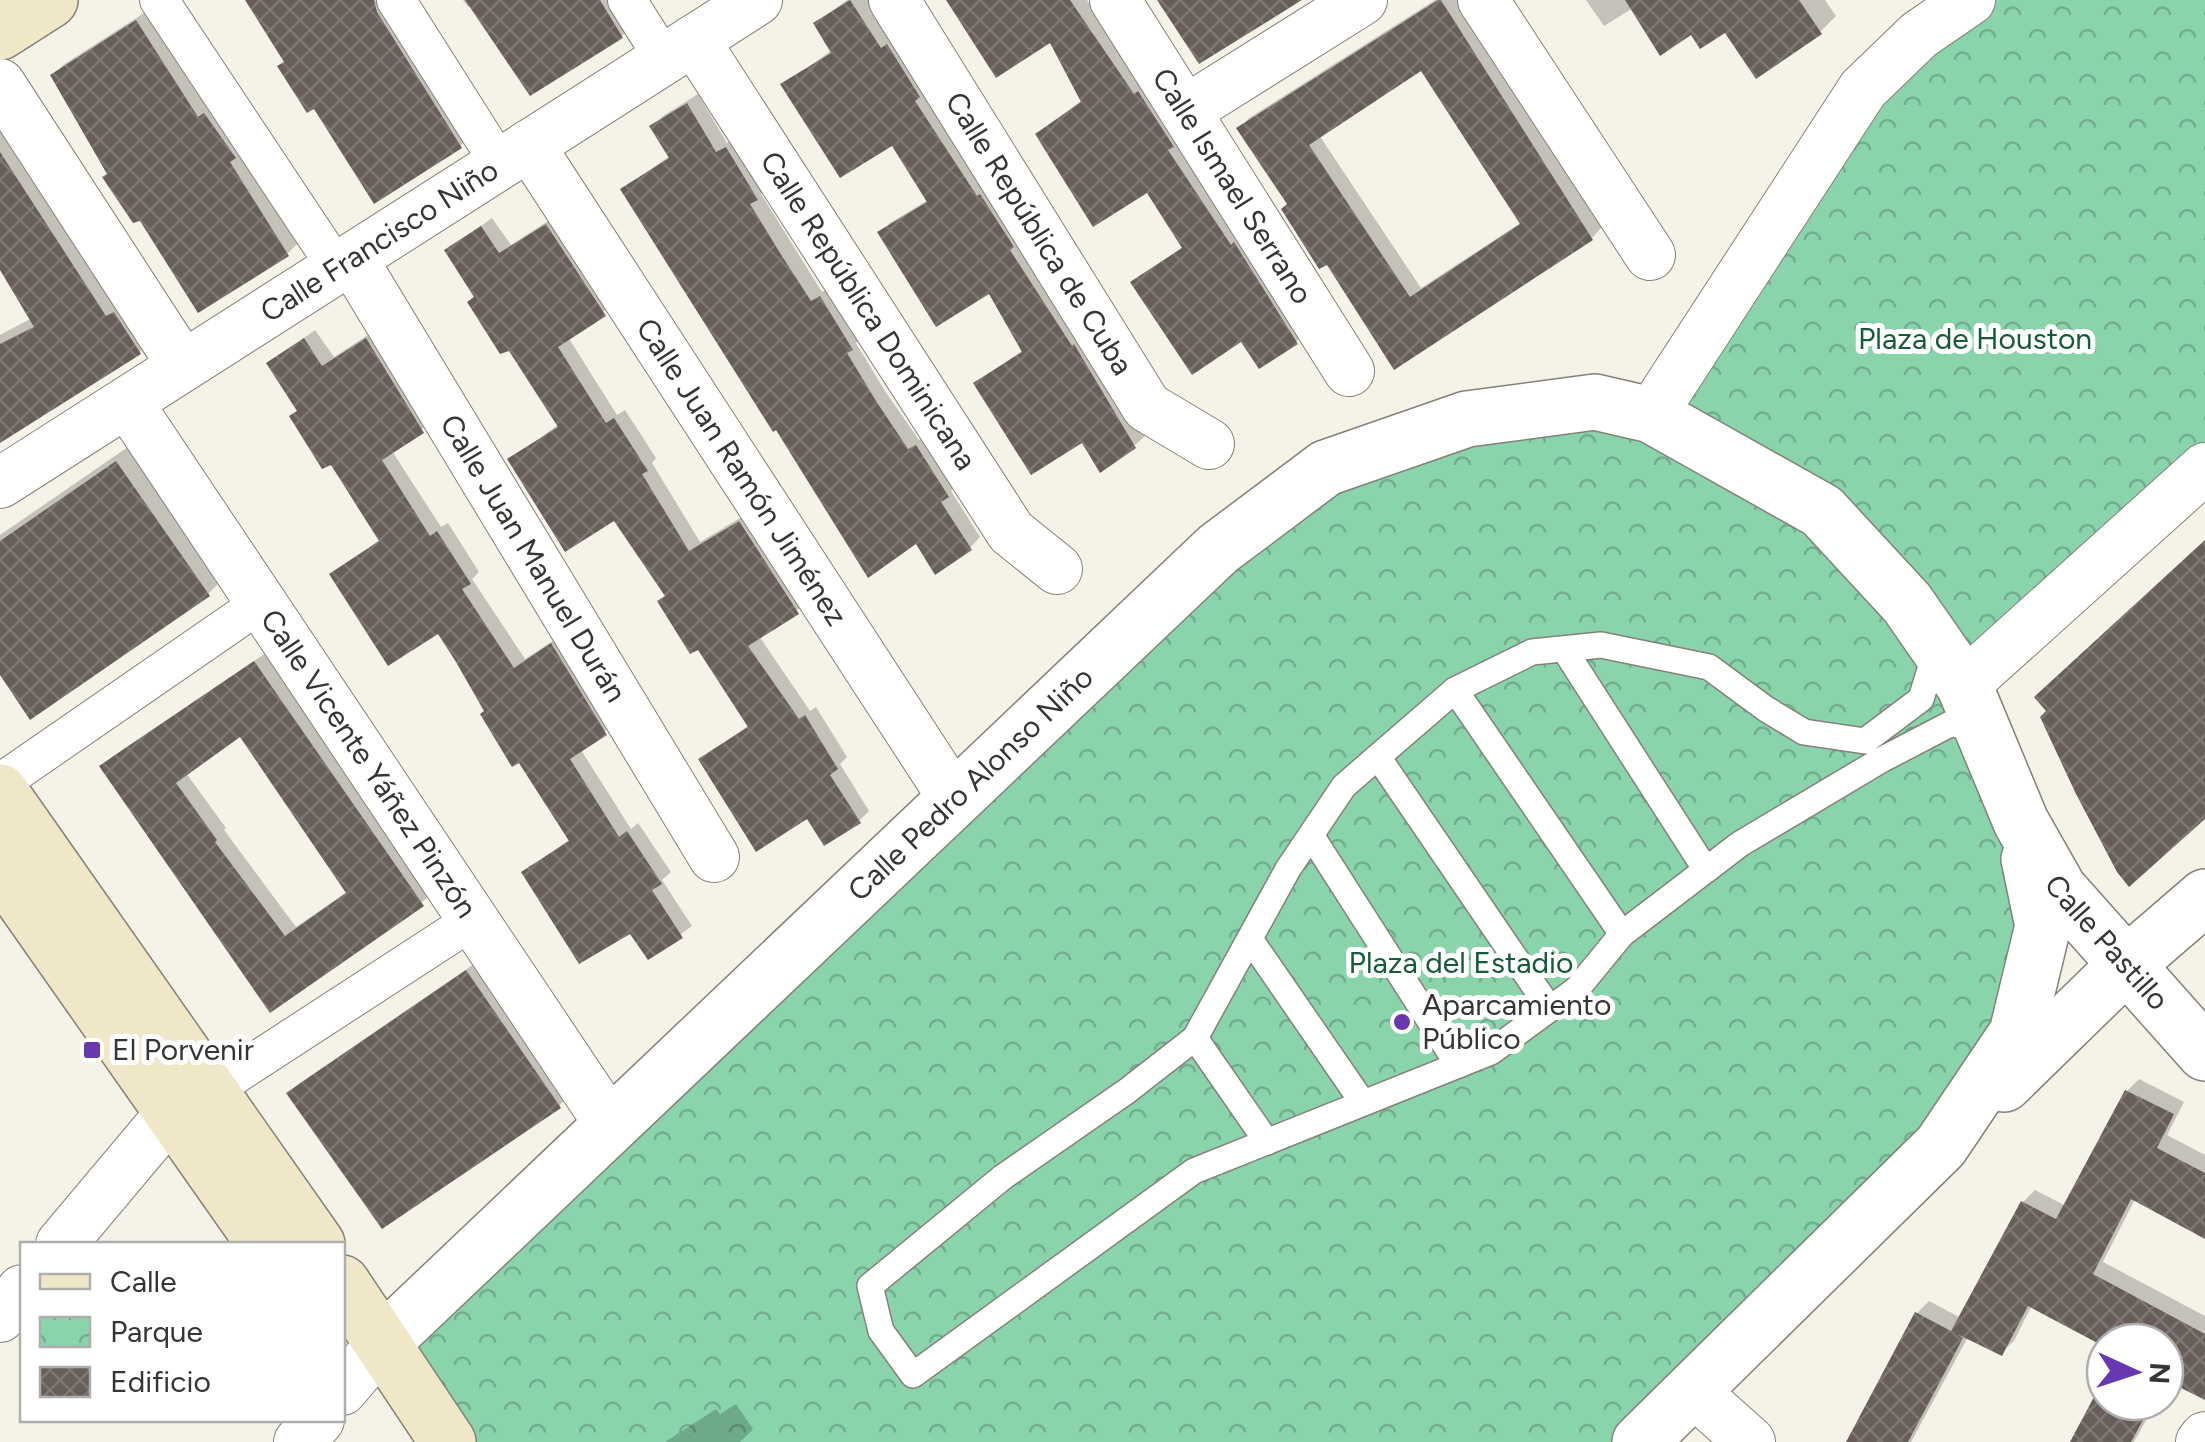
<svg xmlns="http://www.w3.org/2000/svg" width="2205" height="1442" font-family="Figtree,sans-serif">
  <defs>
    <pattern id="park-crowns" width="20" height="18" patternUnits="userSpaceOnUse" patternTransform="scale(2.5)"><rect width="20" height="18" fill="#8ad4ac"/><path d="M2 6a3 3 0 1 1 6 0M12 15a3 3 0 1 1 6 0" fill="none" stroke="#72ad8d"/></pattern>
    <pattern id="building-cross-hatch" width="8" height="8" patternUnits="userSpaceOnUse" patternTransform="scale(2.5)"><rect width="8" height="8" fill="#675e59"/><path d="M0 0l8 8M0 8l8-8" fill="none" stroke="#7e7773"/></pattern>
  </defs>
  <rect width="100%" height="100%" fill="#f5f2e7"/>
  <path fill="url(#park-crowns)" d="M1970 0H2205V468L1964 685 2021 822 2017 1033 1640 1442H448L382 1343 1326 468 1651 414 1797 191Z"/>
  <g fill="#0003" fill-rule="evenodd">
    <path d="M248 0H386L471 136 460 146 286 61Z"/>
    <path d="M463 0H616L632 26 622 36 471 4 468 7Z"/>
    <path d="M847 0H868L1085 336 1145 436 1134 446 976 383 1023 350 990 291 880 233 890 223 928 200 893 143 784 85 832 50 816 23Z"/>
    <path d="M949 0H1087L1306 332 1296 342 1242 339 1134 283 1184 246 1148 190 1038 134 1082 100 1051 39Z"/>
    <path d="M1435 0H1457L1602 227 1592 238 1395 367 1239 129 1249 118ZM1422 67 1522 222 1421 288 1319 135Z"/>
    <path d="M1586 0H1825L1836 16 1820 32H1691L1633 8 1604 26Z"/>
    <path d="M147 11 297 244 287 254 110 173 53 76 63 65Z"/>
    <path d="M698 94 727 143 737 138 767 188 761 194 822 292 831 287 861 338 856 343 885 391 919 440 927 436 957 485 951 491 980 537 970 548 917 541 623 189 671 155 653 126 663 116Z"/>
    <path d="M0 97 164 328 140 352 0 440V335L32 318 0 265Z"/>
    <path d="M557 215 614 304 568 337 617 415 625 410 656 458 652 463 700 542 750 512 808 602 759 636 810 711 816 707 847 757 840 764 869 811 859 821 808 816 701 759 749 725 699 646 660 601 667 594 615 517 510 460 559 424 448 250 492 218 511 245Z"/>
    <path d="M377 329 433 421 392 451 441 527 448 523 479 572 472 579 525 659 562 635 615 723 581 750 631 829 638 823 671 872 662 880 692 926 649 957 631 931 524 872 570 839 438 630 332 574 381 539 269 363 315 330 334 357Z"/>
    <path d="M141 438 232 570 208 594 0 670V535Z"/>
    <path d="M266 653 433 894 271 1010 103 766 113 756ZM241 733 348 891 296 927 224 830 226 828 186 773Z"/>
    <path d="M477 962 569 1095 559 1106 290 1093 300 1083Z"/>
    <path d="M2139 1079 2184 1102 2167 1135 2205 1155V1236L2135 1199 2103 1262 2205 1316V1389L2169 1378 2165 1386V1342L2105 1344 2032 1305 2014 1341 2001 1353 1968 1337 1911 1442H1853L1917 1313 1929 1301 1961 1318 2023 1202 2035 1190 2066 1206 2127 1091Z"/>
    <path d="M2105 1382V1402H2156L2134 1442H2073Z"/>
    <path d="M736 1404 753 1429 740 1442H665L716 1409 720 1414Z"/>
  </g>
  <g fill="url(#building-cross-hatch)" fill-rule="evenodd">
    <path d="M245 0H374L377 12 462 148 374 204 314 109 307 113 277 66 284 62Z"/>
    <path d="M465 0H600L623 38 530 96Z"/>
    <path d="M850 0 881 48 887 44 920 97 915 101 977 196 980 194 1014 247 1010 250 1072 346 1074 344 1136 448 1100 473 1082 443 1031 475 973 383 1022 352 989 294 936 327 877 232 927 202 892 146 840 178 780 84 831 53 813 23Z"/>
    <path d="M946 0H1070L1134 94 1138 91 1174 147 1168 150 1231 245 1234 242 1298 344 1259 369 1241 342 1192 375 1130 282 1182 248 1147 193 1093 227 1035 134 1081 102 1050 43 996 78Z"/>
    <path d="M1157 0H1302L1199 64Z"/>
    <path d="M1438 0H1441L1593 240 1394 370 1327 265 1319 269 1281 209 1287 204 1236 128ZM1421 71 1520 224 1410 297 1309 145Z"/>
    <path d="M1625 0H1799L1822 34 1756 79 1725 33 1700 49 1691 35 1660 56Z"/>
    <path d="M136 20 198 117 204 113 236 158 230 162 289 256 198 313 140 221 133 223 102 177 107 174 50 75Z"/>
    <path d="M687 103 716 152 726 147 758 200 750 204 780 253 811 301 820 296 853 350 847 353 876 401 908 449 916 445 949 497 941 502 972 550 935 575 916 544 868 578 776 430 773 432 620 189 669 158 649 126Z"/>
    <path d="M0 152 106 316 114 312 141 354 0 443V344L34 327 0 270Z"/>
    <path d="M546 224 606 316 558 347 606 423 614 418 648 471 642 474 689 551 739 521 799 614 748 646 799 719 805 715 838 769 830 775 861 823 824 846 807 819 756 852 698 759 748 727 698 650 690 654 657 601 665 596 614 521 565 552 507 459 558 427 509 351 500 354 467 302 474 297 444 250 481 226 499 253Z"/>
    <path d="M304 338 322 366 366 338 424 433 382 460 430 536 437 531 471 584 462 589 514 668 551 643 607 735 570 759 619 837 627 831 662 884 652 890 683 938 648 960 630 934 579 964 521 872 569 841 519 763 512 767 480 714 484 711 456 662 438 634 388 666 329 574 379 541 331 465 322 469 289 416 297 411 266 363Z"/>
    <path d="M116 461 210 596 30 720 0 675V541Z"/>
    <path d="M2205 540V819L2129 887 2117 872 2076 794 2040 717 2046 711 2034 697Z"/>
    <path d="M254 661 424 906 270 1013 99 766ZM240 737 346 893 285 936 215 842 217 840 176 783Z"/>
    <path d="M466 970 561 1108 382 1229 286 1093Z"/>
    <path d="M2125 1090 2174 1114 2157 1148 2205 1173V1239L2131 1199 2093 1274 2205 1334V1400L2165 1380V1342H2105V1347L2028 1306 2002 1356 1957 1334 1963 1338 1908 1442H1846L1915 1312 1951 1331 2021 1201 2056 1219Z"/>
    <path d="M2105 1376V1402H2153L2131 1442H2070Z"/>
  </g>
  <g fill="none" stroke-linecap="round" stroke-linejoin="round">
    <g stroke="#848178" stroke-width="28">
      <g id="service">
        <path d="M1937 647 1921 699 1865 741 1804 732 1766 709 1709 667 1601 645 1532 652 1455 690 1344 786 1288 869 1195 1038 1127 1091 1003 1177 870 1286 881 1331 913 1375 1194 1171 1491 1052 1577 989 1622 934 1740 844 1881 760 1952 723 1983 733"/>
        <path d="M1564 649 1706 870"/>
        <path d="M1455 690 1622 934"/>
        <path d="M1378 757 1550 1009"/>
        <path d="M1311 835 1458 1065"/>
        <path d="M1250 939 1363 1103"/>
        <path d="M1195 1038 1267 1142"/>
      </g>
    </g>
    <g stroke="#848178" stroke-width="40">
      <g id="pedestrian">
        <path d="M159 0 337 268"/>
        <path d="M396 0 500 164"/>
        <path d="M627 0 664 59"/>
        <path d="M0 783 261 603"/>
        <path d="M210 1091 473 920"/>
      </g>
    </g>
    <g stroke="#848178" stroke-width="52">
      <g id="minor">
        <path id="s1" d="M894 0 1147 407 1209 444"/>
        <path id="s2" d="M1115 0 1349 371"/>
        <path d="M1483 0 1650 255"/>
        <path id="s3" d="M694 40 1011 532 1057 569"/>
        <path d="M0 84 183 366"/>
        <path d="M1185 111 1362 0"/>
        <path id="s4" d="M529 145 954 799"/>
        <path id="s5" d="M352 259 714 857"/>
        <path id="s6" d="M127 402 611 1126"/>
        <path d="M1651 415 1863 89 1919 35 1970 0"/>
        <path id="s7" d="M0 483 757 0"/>
        <path d="M1964 685 2205 468"/>
        <path d="M61 1244 171 1113"/>
        <path d="M0 1317 22 1290"/>
        <path d="M342 1390 382 1343"/>
        <path d="M1693 1391 1750 1442"/>
        <path d="M299 1442 319 1420"/>
        <path d="M2201 1442 2205 1437"/>
      </g>
    </g>
    <g stroke="#848178" stroke-width="58">
      <g id="tertiary">
        <path d="M2004 1084 2125 966 2205 897"/>
        <path id="s8" d="M382 1343 1218 549 1326 468 1467 419 1595 402 1651 415 1822 511 1907 603 1964 685 2021 822 2059 889 2205 1053"/>
        <path d="M1640 1442 1941 1146 2017 1033 2043 926 2029 859"/>
      </g>
    </g>
    <g stroke="#848178" stroke-width="58">
      <g id="secondary">
        <path d="M0 32 50 0"/>
        <path d="M0 792 317 1244"/>
        <path d="M0 867 265 1244"/>
        <path d="M342 1283 448 1442"/>
      </g>
    </g>
    <use href="#service" stroke="#fff" stroke-width="25"/>
    <use href="#pedestrian" stroke="#fff" stroke-width="38"/>
    <use href="#minor" stroke="#fff" stroke-width="50"/>
    <use href="#tertiary" stroke="#fff" stroke-width="55"/>
    <use href="#secondary" stroke="#f0e6c8" stroke-width="55"/>
  </g>
  <g fill="#6738b0" stroke="#fff" stroke-width="4">
    <circle cx="1402" cy="1022" r="10"/>
    <rect x="82" y="1040" width="20" height="20" rx="5"/>
  </g>
  <g text-anchor="middle" stroke-width="10" stroke-linejoin="round" paint-order="stroke">
    <g font-size="30" fill="#363531" stroke="#fff">
      <text dy="10" stroke="none"><textPath href="#s2" startOffset="220">Calle Ismael Serrano</textPath></text>
      <text dy="10" stroke="none"><textPath href="#s1" startOffset="275">Calle República de Cuba</textPath></text>
      <text dy="10" stroke="none"><textPath href="#s7" startOffset="450">Calle Francisco Niño</textPath></text>
      <text dy="10" stroke="none"><textPath href="#s3" startOffset="322">Calle República Dominicana</textPath></text>
      <text dy="10" stroke="none"><textPath href="#s4" startOffset="390">Calle Juan Ramón Jiménez</textPath></text>
      <text dy="10" stroke="none"><textPath href="#s5" startOffset="350">Calle Juan Manuel Durán</textPath></text>
      <text dy="10" stroke="none"><textPath href="#s6" startOffset="435">Calle Vicente Yáñez Pinzón</textPath></text>
      <text dy="10" stroke="none"><textPath href="#s8" startOffset="812">Calle Pedro Alonso Niño</textPath></text>
      <text dy="10" stroke="none"><textPath href="#s8" startOffset="2342">Calle Pastillo</textPath></text>
    </g>
    <g font-size="30" fill="#17593b" stroke="#fff">
      <text x="1975" y="349">Plaza de Houston</text>
      <text x="1461" y="973">Plaza del Estadio</text>
    </g>
    <g font-size="30" fill="#363531" stroke="#fff" text-anchor="start">
      <text x="1422" y="1015">Aparcamiento<tspan x="1422" dy="34">Público</tspan></text>
      <text x="112" y="1060">El Porvenir</text>
    </g>
  </g>
  <rect x="20" y="1242" width="325" height="180" fill="#ffffff" stroke="#afaead" stroke-width="2.5"/>
  <rect x="40" y="1274" width="50" height="15" fill="#f0e6c8" stroke="#afaead" stroke-width="2.5"/>
  <text x="110" y="1292" font-size="30" fill="#363531">Calle</text>
  <rect x="40" y="1317" width="50" height="30" fill="url(#park-crowns)" stroke="#afaead" stroke-width="2.5"/>
  <text x="110" y="1342" font-size="30" fill="#363531">Parque</text>
  <rect x="40" y="1367" width="50" height="30" fill="url(#building-cross-hatch)" stroke="#afaead" stroke-width="2.5"/>
  <text x="110" y="1392" font-size="30" fill="#363531">Edificio</text>
  <g transform="translate(2135 1372) rotate(93)"><circle r="48" fill="#ffffff" stroke="#afaead" stroke-width="2.5"/>
  <path d="M0-8L18 38L0 25L-18 38Z" fill="#6738b0"/>
  <text y="-15" font-size="28" font-weight="bold" text-anchor="middle" fill="#363531">N</text>
  </g>
</svg>
